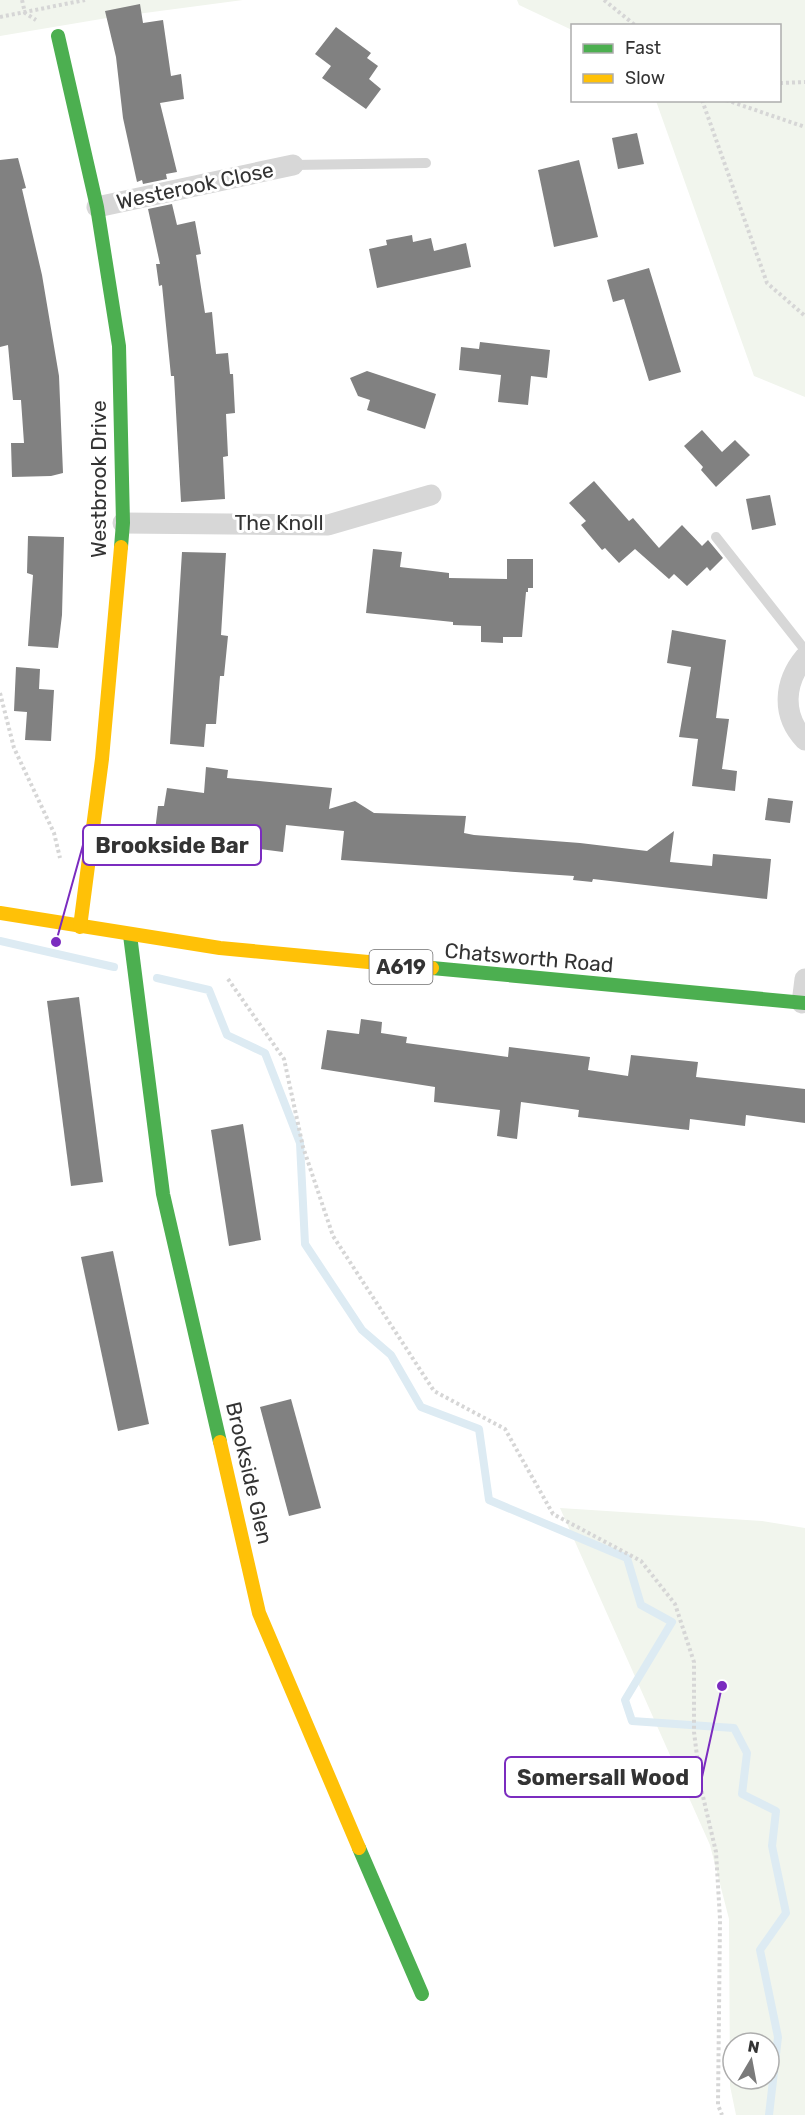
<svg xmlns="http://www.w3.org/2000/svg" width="805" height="2115" font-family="Rubik,sans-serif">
  <rect width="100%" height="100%" fill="#fff"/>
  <g fill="#f1f5ed" fill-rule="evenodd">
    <path d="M0 0H243L107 18 0 36Z"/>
    <path d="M517 0H805V397L754 376 656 101 780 100V26H572V30L519 5Z"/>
    <path d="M560 1508 762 1521 805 1528V2115H736L730 2086 729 1919 710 1845ZM733 2043H769V2079H733Z"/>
  </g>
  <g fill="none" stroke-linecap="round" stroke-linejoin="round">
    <g stroke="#ddebf3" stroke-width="8">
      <path d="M0 941 114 967"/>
      <path d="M157 978 209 990 227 1035 265 1053 300 1143 305 1244 362 1330 391 1355 421 1407 479 1429 489 1500 627 1558 641 1605 672 1622 625 1700 632 1721 734 1728 747 1753 742 1794 776 1811 772 1846 786 1913 760 1950 778 2037 769 2115"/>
    </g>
  </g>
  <g fill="#818181">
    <path d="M140 4 143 23 163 20 171 76 181 74 184 99 160 103 177 172 166 174 167 179 143 184 142 180 137 182 123 118 116 57 105 11Z"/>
    <path d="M336 27 371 53 367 58 378 66 369 79 381 89 366 109 322 78 331 66 315 54Z"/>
    <path d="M637 133 644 164 618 169 612 138Z"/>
    <path d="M18 158 26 188 22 189 42 275 59 376 63 473 51 476 12 477 11 443H24L21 400H13L8 345 0 347V160Z"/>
    <path d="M579 160 598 237 554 247 538 170Z"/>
    <path d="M172 204 177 225 195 221 201 254 196 255 205 313 212 312 216 354 228 353 230 374H233L235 413 226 414 228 456 223 457 225 499 181 502 174 376H171L162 285 159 286 156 264H160L148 209Z"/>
    <path d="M412 235 413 242 431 238 434 251 466 243 471 267 377 288 369 249 387 245 386 240Z"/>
    <path d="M649 268 681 372 649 381 624 299 613 302 607 280Z"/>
    <path d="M480 342 550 350 547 378 531 376 528 405 498 402 501 375 459 370 461 347 479 349Z"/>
    <path d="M367 371 436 394 425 429 367 410 370 400 358 396 350 378Z"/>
    <path d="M702 430 722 452 735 440 750 455 716 487 701 470 703 467 684 446Z"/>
    <path d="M594 481 629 521 633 518 659 548 682 525 702 546 708 540 723 558 710 571 707 567 687 586 674 574 669 579 635 549 619 563 605 548 602 550 581 525 586 521 569 503Z"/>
    <path d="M770 495 776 525 752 530 746 499Z"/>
    <path d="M28 536 64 537 62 615 58 648 28 646 33 575 27 573Z"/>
    <path d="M373 549 402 552 400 567 449 573V578L507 579V559H533V588H528V592H526L522 637H503V643L481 642V626L453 625V622L366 613Z"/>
    <path d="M182 552 226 553 221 635 228 636 224 676H220L216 724H206L204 747 170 744Z"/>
    <path d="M672 630 726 640 716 718 729 719 722 769 737 771 735 791 692 786 698 739 679 737 691 667 667 663Z"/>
    <path d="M16 667 40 669 39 689 54 690 51 741 25 740 27 712 14 711Z"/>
    <path d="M206 767 228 770 227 778 332 788 329 809 355 801 374 813 466 816 464 833 474 835 580 843 647 851 674 831 670 862 712 866 713 854 771 859 767 899 593 879 592 882 573 880 574 876 341 860 344 831 286 825 283 852 180 839V842L154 839 158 806H164L167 788 204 793Z"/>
    <path d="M768 798 793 801 790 823 765 820Z"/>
    <path d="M79 997 103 1182 71 1186 47 1001Z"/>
    <path d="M361 1019 382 1022 381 1033 407 1037 406 1043 508 1057 509 1047 590 1057 588 1070 628 1076 631 1055 698 1062 696 1077 805 1089V1123L746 1115 745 1126 690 1119 689 1130 578 1117 579 1110 521 1102 517 1139 497 1136 500 1110 434 1102 435 1087 321 1069 327 1030 359 1034Z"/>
    <path d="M243 1124 261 1240 229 1246 211 1130Z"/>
    <path d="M113 1251 149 1424 118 1431 81 1257Z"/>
    <path d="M291 1399 321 1508 289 1516 260 1407Z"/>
  </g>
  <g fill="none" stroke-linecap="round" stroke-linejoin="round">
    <g stroke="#d6d6d6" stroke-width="4" stroke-dasharray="3 3" stroke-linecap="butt">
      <path d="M22 0 25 13 36 20"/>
      <path d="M604 0 636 26"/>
      <path d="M0 17 85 0"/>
      <path d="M780 83 805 82"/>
      <path d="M702 100 767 283 805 316"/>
      <path d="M726 100 805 127"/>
      <path d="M0 693 14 748 54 833 60 858"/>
      <path d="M228 979 284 1059 303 1147 333 1236 434 1391 505 1429 553 1514 641 1561 675 1604 694 1662V1732L701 1788 716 1852 720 1919 718 2105 722 2115"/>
    </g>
    <g stroke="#d7d7d7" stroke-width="10">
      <path d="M293 165 426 163"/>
      <path d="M716 537 805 650"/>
    </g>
    <g stroke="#d7d7d7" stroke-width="21">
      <path d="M97 207 293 165"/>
      <path d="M123 523 328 525 431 495"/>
      <path d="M805 657C784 682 781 715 805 740"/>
      <path d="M802 1003 805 979"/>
    </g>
    <g stroke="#4caf50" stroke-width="14">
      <path d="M58 36 97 207 119 346 123 523 121 547"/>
      <path d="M130 935 163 1194 220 1442"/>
      <path d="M432 968 805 1003"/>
      <path d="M359 1848 422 1994"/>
    </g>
    <g stroke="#ffc107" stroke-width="14">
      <path d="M0 913 220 948 432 968"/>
      <path d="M80 927 102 759 121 547"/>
      <path d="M220 1442 259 1613 359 1848"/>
    </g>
  </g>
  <g text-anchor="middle" stroke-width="6" stroke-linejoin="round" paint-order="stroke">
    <rect fill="#fff" stroke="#707070" stroke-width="1.5" x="369.5" y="950" width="63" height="34" rx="4.5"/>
    <g font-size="20" font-weight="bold" fill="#333">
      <text x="401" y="974">A619</text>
    </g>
    <g font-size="21" fill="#333" stroke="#fff">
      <text transform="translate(195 186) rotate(-12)" y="7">Westerook Close</text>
      <text transform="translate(99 479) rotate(-90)" y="7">Westbrook Drive</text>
      <text x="279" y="530">The Knoll</text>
      <text transform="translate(529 958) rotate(5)" y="7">Chatsworth Road</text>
      <text transform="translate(249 1473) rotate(77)" y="7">Brookside Glen</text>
    </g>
  </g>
  <path fill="none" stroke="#7b2cbf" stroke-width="2" d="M56 942L83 845M722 1686L702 1777"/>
  <g fill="#7b2cbf" stroke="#fff" stroke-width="2">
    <circle cx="56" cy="942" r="6"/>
    <circle cx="722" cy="1686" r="6"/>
  </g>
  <g fill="#fff" stroke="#7b2cbf" stroke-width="2">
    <rect x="83" y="825" width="178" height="40" rx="6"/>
    <rect x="505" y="1757" width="197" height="40" rx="6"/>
  </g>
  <g font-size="22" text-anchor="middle" font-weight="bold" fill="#333">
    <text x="172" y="853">Brookside Bar</text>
    <text x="603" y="1785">Somersall Wood</text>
  </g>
  <rect x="571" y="24" width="210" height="78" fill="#ffffff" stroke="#adadad" stroke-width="1.5"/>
  <rect x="583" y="44" width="30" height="9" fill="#4caf50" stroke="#adadad" stroke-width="1.5"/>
  <text x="625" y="54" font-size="18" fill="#333333">Fast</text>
  <rect x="583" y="74" width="30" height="9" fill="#ffc107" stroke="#adadad" stroke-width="1.5"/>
  <text x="625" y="84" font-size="18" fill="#333333">Slow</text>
  <g transform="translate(751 2061) rotate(10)"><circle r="28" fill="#ffffff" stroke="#adadad" stroke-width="1.5"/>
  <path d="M0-4.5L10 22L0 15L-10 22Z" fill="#7a7a7a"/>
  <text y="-9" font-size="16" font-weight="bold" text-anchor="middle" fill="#333333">N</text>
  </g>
</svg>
